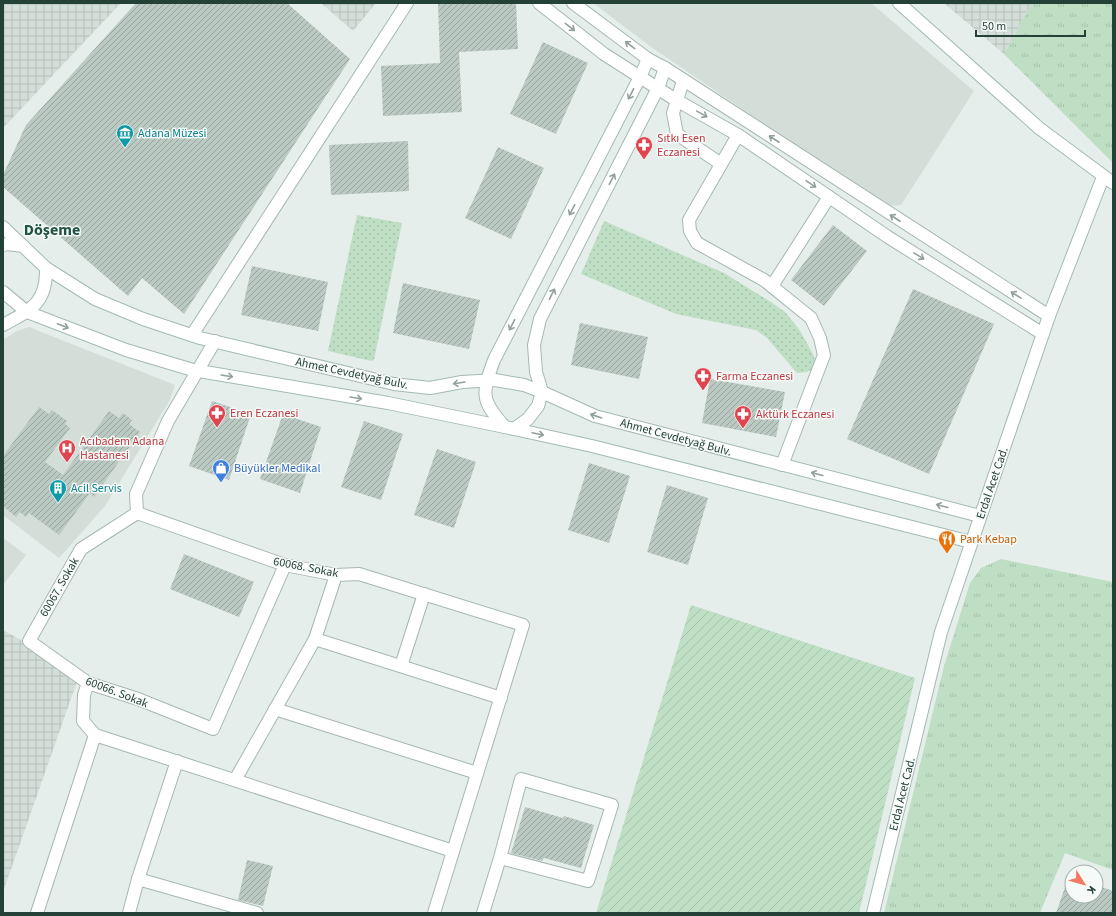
<svg xmlns="http://www.w3.org/2000/svg" width="1116" height="916" font-family="'Source Sans 3',sans-serif">
  <defs>
    <pattern id="industrial-grid" width="8" height="8" patternUnits="userSpaceOnUse"><rect width="8" height="8" fill="#d3ded8"/><path d="M0 4h8M4 0v8" fill="none" stroke="#b5c0ba"/></pattern>
    <pattern id="grass-tufts" width="24" height="20" patternUnits="userSpaceOnUse"><rect width="24" height="20" fill="#bfdfc5"/><path d="M3 7l-1-3M5 7V3M7 7l1-3M15 17l-1-3M17 17v-4M19 17l1-3" fill="none" stroke="#a4c1aa"/></pattern>
    <pattern id="park-dots" width="8" height="8" patternUnits="userSpaceOnUse"><rect width="8" height="8" fill="#bfdfc5"/><path d="M2 2h.1M6 6h.1" fill="none" stroke="#a4c1aa" stroke-width="1.8" stroke-linecap="round"/></pattern>
    <pattern id="garden-furrows" width="10" height="10" patternUnits="userSpaceOnUse"><rect width="10" height="10" fill="#bfdfc5"/><path d="M-1 1l2-2M0 10L10 0M9 11l2-2" fill="none" stroke="#a4c1aa"/></pattern>
    <pattern id="building-hatch" width="6" height="6" patternUnits="userSpaceOnUse"><rect width="6" height="6" fill="#bac9c2"/><path d="M-1 1l2-2M0 6l6-6M5 7l2-2" fill="none" stroke="#97a59e"/></pattern>
  </defs>
  <rect width="100%" height="100%" fill="#e5eeea"/>
  <g fill="#d3ded8">
    <path d="M593 3H871L974 91 901 205 885 206 651 47Z"/>
    <path d="M29 327 175 385 170 400 105 506 59 558 3 515V340L15 332Z"/>
    <path d="M3 538 26 555 3 585Z"/>
  </g>
  <g fill="url(#industrial-grid)">
    <path d="M3 3H121L3 128Z"/>
    <path d="M321 3H376L353 31Z"/>
    <path d="M944 3H1032L1004 54Z"/>
    <path d="M3 630 80 673 3 892Z"/>
  </g>
  <g fill="url(#grass-tufts)">
    <path d="M1032 3H1113V163L1004 54Z"/>
    <path d="M1001 559 1113 582V870L1065 853 1040 913H884L944 666 970 583 981 568Z"/>
  </g>
  <g fill="url(#park-dots)">
    <path d="M357 215 402 223 374 360 371 361 328 351Z"/>
    <path d="M604 221 724 273 771 302 785 312 799 329 814 356 816 367 807 372 797 373 767 338 756 330 676 314 581 274Z"/>
  </g>
  <path fill="url(#garden-furrows)" d="M691 605 915 678 859 913H596Z"/>
  <g fill="url(#building-hatch)">
    <path d="M136 3H287L350 59 184 314 142 278 128 296 3 187V175L26 125Z"/>
    <path d="M438 3H516L518 49 459 52 462 112 383 116 381 66 440 63Z"/>
    <path d="M543 42 588 63 556 134 510 114Z"/>
    <path d="M408 141 409 191 331 195 329 145Z"/>
    <path d="M498 147 544 168 511 239 465 218Z"/>
    <path d="M833 225 867 251 824 306 791 280Z"/>
    <path d="M252 266 328 282 318 331 241 315Z"/>
    <path d="M403 283 480 300 469 349 393 333Z"/>
    <path d="M913 289 994 324 929 474 847 439Z"/>
    <path d="M580 323 648 337 639 379 571 365Z"/>
    <path d="M710 379 785 392 776 437 702 423Z"/>
    <path d="M212 401 251 414 229 480 189 466Z"/>
    <path d="M39 407 49 414 52 410 67 421 65 424 70 428 45 462 63 475 109 411 119 418 123 413 132 420 129 424 140 432 94 497 90 493 59 535 29 513 26 517 20 512 16 517 3 506V456Z"/>
    <path d="M283 414 321 427 300 493 260 479Z"/>
    <path d="M364 421 403 434 381 500 341 487Z"/>
    <path d="M437 449 476 462 454 528 414 515Z"/>
    <path d="M589 463 630 476 609 543 568 530Z"/>
    <path d="M667 485 708 498 688 565 647 552Z"/>
    <path d="M184 554 254 582 239 617 170 589Z"/>
    <path d="M525 807 563 818 564 816 594 825 581 868 544 858 542 861 511 853Z"/>
    <path d="M247 860 273 866 263 906 238 900Z"/>
    <path d="M1070 873H1072V896H1096V885L1113 891V913H1056Z"/>
  </g>
  <g fill="none" stroke-linecap="round" stroke-linejoin="round">
    <g stroke="#a7b7b1" stroke-width="14">
      <g id="street">
        <path d="M539 3 604 54 676 100 738 135 888 237 1043 334"/>
        <path d="M573 3 648 59 665 68 1049 316"/>
        <path d="M683 81 673 113 677 134 721 164"/>
        <path d="M738 135 689 220 690 231 697 243 764 280 811 318 820 338 824 355 782 465"/>
        <path d="M772 286 829 197"/>
        <path d="M192 335 407 3"/>
        <path d="M215 341 168 421 136 494 137 513 81 549 29 641 88 683 138 699 213 729 285 565"/>
        <path d="M137 513 285 565 336 575 359 574 523 625 434 913"/>
        <path d="M315 639 501 698"/>
        <path d="M401 666 424 594"/>
        <path d="M88 683 84 695 83 721 95 735 453 851"/>
        <path d="M275 709 477 773"/>
        <path d="M235 780 315 639 336 575"/>
        <path d="M138 879 257 913"/>
        <path d="M37 913 95 735"/>
        <path d="M129 913 138 879 177 761"/>
        <path d="M483 913 500 858 521 779 612 805 588 881 500 858"/>
      </g>
    </g>
    <g stroke="#a3bab1" stroke-width="14">
      <g id="secondary">
        <path d="M899 3 1039 128 1113 183"/>
        <path d="M3 227 46 268 95 299 143 319 200 338 394 384 430 388 462 382 495 380 524 385 542 392 595 416 980 516"/>
        <path d="M3 245 8 244 23 246"/>
        <path d="M3 292 27 312 126 350 193 370 388 403 505 427 592 446 971 542"/>
        <path d="M3 325C31 310 47 303 46 268"/>
        <path d="M505 427C480 400 482 393 494 360L640 77 648 59"/>
        <path d="M514 429 528 419 538 406 542 392 536 372 534 345 540 319 658 88 665 68"/>
        <path d="M873 913 941 632 1049 316 1103 177"/>
      </g>
    </g>
    <use href="#street" stroke="#fff" stroke-width="12"/>
    <use href="#secondary" stroke="#fff" stroke-width="12"/>
  </g>
  <defs><path id="oneway-shaft" d="M-6 0H5M1.5-3L5.5 0L1.5 3" fill="none" stroke-width="1.6" stroke-linecap="round" stroke-linejoin="round"/></defs>
  <g stroke="#92a09b">
    <use href="#oneway-shaft" transform="translate(570 27) rotate(38)"/>
    <use href="#oneway-shaft" transform="translate(630 45) rotate(-143)"/>
    <use href="#oneway-shaft" transform="translate(631 94) rotate(117)"/>
    <use href="#oneway-shaft" transform="translate(702 114) rotate(29)"/>
    <use href="#oneway-shaft" transform="translate(774 139) rotate(-147)"/>
    <use href="#oneway-shaft" transform="translate(612 179) rotate(-63)"/>
    <use href="#oneway-shaft" transform="translate(811 184) rotate(34)"/>
    <use href="#oneway-shaft" transform="translate(572 210) rotate(117)"/>
    <use href="#oneway-shaft" transform="translate(895 218) rotate(-147)"/>
    <use href="#oneway-shaft" transform="translate(919 256) rotate(32)"/>
    <use href="#oneway-shaft" transform="translate(552 294) rotate(-63)"/>
    <use href="#oneway-shaft" transform="translate(1016 295) rotate(-148)"/>
    <use href="#oneway-shaft" transform="translate(512 325) rotate(117)"/>
    <use href="#oneway-shaft" transform="translate(63 326) rotate(21)"/>
    <use href="#oneway-shaft" transform="translate(227 376) rotate(9)"/>
    <use href="#oneway-shaft" transform="translate(459 383) rotate(171)"/>
    <use href="#oneway-shaft" transform="translate(356 398) rotate(9)"/>
    <use href="#oneway-shaft" transform="translate(596 416) rotate(-161)"/>
    <use href="#oneway-shaft" transform="translate(538 434) rotate(12)"/>
    <use href="#oneway-shaft" transform="translate(817 474) rotate(-165)"/>
    <use href="#oneway-shaft" transform="translate(942 506) rotate(-165)"/>
  </g>
  <defs>
    <g id="museum-pin" transform="scale(0.9)"><path d="M0 17L-7.5 6A9.5 9.5 0 1 1 7.5 6Z" fill="#0f9aa8" stroke="#f6faf8"/><path d="M0-6L6-3V-2H-6V-3ZM-5-1h2V3h-2ZM-1-1h2V3h-2ZM3-1h2V3H3ZM-6 4H6V6H-6Z" fill="#fff"/></g>
    <g id="pharmacy-pin" transform="scale(0.9)"><path d="M0 17L-7.5 6A9.5 9.5 0 1 1 7.5 6Z" fill="#e0444e" stroke="#f6faf8"/><path d="M-2-6h4v4h4v4h-4v4h-4v-4h-4v-4h4Z" fill="#fff"/></g>
    <g id="hospital-pin" transform="scale(0.9)"><path d="M0 17L-7.5 6A9.5 9.5 0 1 1 7.5 6Z" fill="#e0444e" stroke="#f6faf8"/><path d="M-5-5h3v3.5h4V-5h3V5h-3V1.5h-4V5h-3Z" fill="#fff"/></g>
    <g id="shop-pin" transform="scale(0.9)"><path d="M0 17L-7.5 6A9.5 9.5 0 1 1 7.5 6Z" fill="#3f7fe0" stroke="#f6faf8"/><path d="M-5-2.5h2.3a2.7 3.5 0 0 1 5.4 0H5L5.5 6h-11ZM-1.5-2.5h3a1.5 2.3 0 0 0-3 0Z" fill="#fff"/></g>
    <g id="building-pin" transform="scale(0.9)"><path d="M0 17L-7.5 6A9.5 9.5 0 1 1 7.5 6Z" fill="#0f9aa8" stroke="#f6faf8"/><path d="M-4-6H4V6H1V3H-1V6H-4ZM-2.5-4.3h1.7v1.8h-1.7ZM.8-4.3h1.7v1.8H.8ZM-2.5-1h1.7V.8h-1.7ZM.8-1h1.7V.8H.8Z" fill="#fff"/></g>
    <g id="restaurant-pin" transform="scale(0.9)"><path d="M0 17L-7.5 6A9.5 9.5 0 1 1 7.5 6Z" fill="#e8710a" stroke="#f6faf8"/><path d="M-5-6h1v4h1v-4h1v4h1v-4h1v5L-1.5 .5V6h-2V.5L-5-1ZM5-6V6H3V1.5H1.5Q1.5-4 5-6Z" fill="#fff"/></g>
  </defs>
  <g fill-rule="evenodd">
    <use href="#museum-pin" x="125" y="133"/>
    <use href="#pharmacy-pin" x="644" y="145"/>
    <use href="#pharmacy-pin" x="703" y="376"/>
    <use href="#pharmacy-pin" x="217" y="413"/>
    <use href="#pharmacy-pin" x="743" y="414"/>
    <use href="#hospital-pin" x="67" y="448"/>
    <use href="#shop-pin" x="221" y="468"/>
    <use href="#building-pin" x="58" y="488"/>
    <use href="#restaurant-pin" x="947" y="539"/>
  </g>
  <g text-anchor="middle" stroke-width="3" stroke-linejoin="round" paint-order="stroke">
    <g font-size="12" fill="#0d838f" stroke="#f6faf8" text-anchor="start">
      <text x="138" y="137">Adana Müzesi</text>
      <text x="71" y="492">Acil Servis</text>
    </g>
    <g font-size="12" fill="#be3a42" stroke="#f6faf8" text-anchor="start">
      <text x="657" y="142">Sıtkı Esen<tspan x="657" dy="14">Eczanesi</tspan></text>
      <text x="716" y="380">Farma Eczanesi</text>
      <text x="230" y="417">Eren Eczanesi</text>
      <text x="756" y="418">Aktürk Eczanesi</text>
      <text x="80" y="445">Acıbadem Adana<tspan x="80" dy="14">Hastanesi</tspan></text>
    </g>
    <g font-size="12" fill="#244137" stroke="#f6faf8">
      <text transform="translate(352 373) rotate(12)" y="4">Ahmet Cevdetyağ Bulv.</text>
      <text transform="translate(676 437) rotate(15)" y="4">Ahmet Cevdetyağ Bulv.</text>
      <text transform="translate(992 483) rotate(-71)" y="4">Erdal Acet Cad.</text>
      <text transform="translate(306 567) rotate(11)" y="4">60068. Sokak</text>
      <text transform="translate(59 587) rotate(-60)" y="4">60067. Sokak</text>
      <text transform="translate(117 692) rotate(21)" y="4">60066. Sokak</text>
      <text transform="translate(902 794) rotate(-76)" y="4">Erdal Acet Cad.</text>
    </g>
    <g font-size="12" fill="#366cbe" stroke="#f6faf8" text-anchor="start">
      <text x="234" y="472">Büyükler Medikal</text>
    </g>
    <g font-size="12" fill="#c56008" stroke="#f6faf8" text-anchor="start">
      <text x="960" y="543">Park Kebap</text>
    </g>
    <g font-size="16" font-weight="bold" fill="#1f5343" stroke="#f6faf8">
      <text x="52" y="235">Döşeme</text>
    </g>
  </g>
  <rect width="1116" height="916" fill="none" stroke="#244137" stroke-width="8"/>
  <g transform="translate(1084 884) rotate(127)"><circle r="19" fill="#f6faf8" stroke="#a2b0ab"/>
  <path d="M0-3L7 15L0 10L-7 15Z" fill="#f17a60"/>
  <text y="-6" font-size="11" font-weight="bold" text-anchor="middle" fill="#244137">K</text>
  </g>
  <path d="M976 30v6h109v-6" fill="none" stroke="#244137" stroke-width="2"/>
  <text x="982" y="30" font-size="12" fill="#244137" stroke="#f6faf8" stroke-width="3" paint-order="stroke">50 m</text>
</svg>
